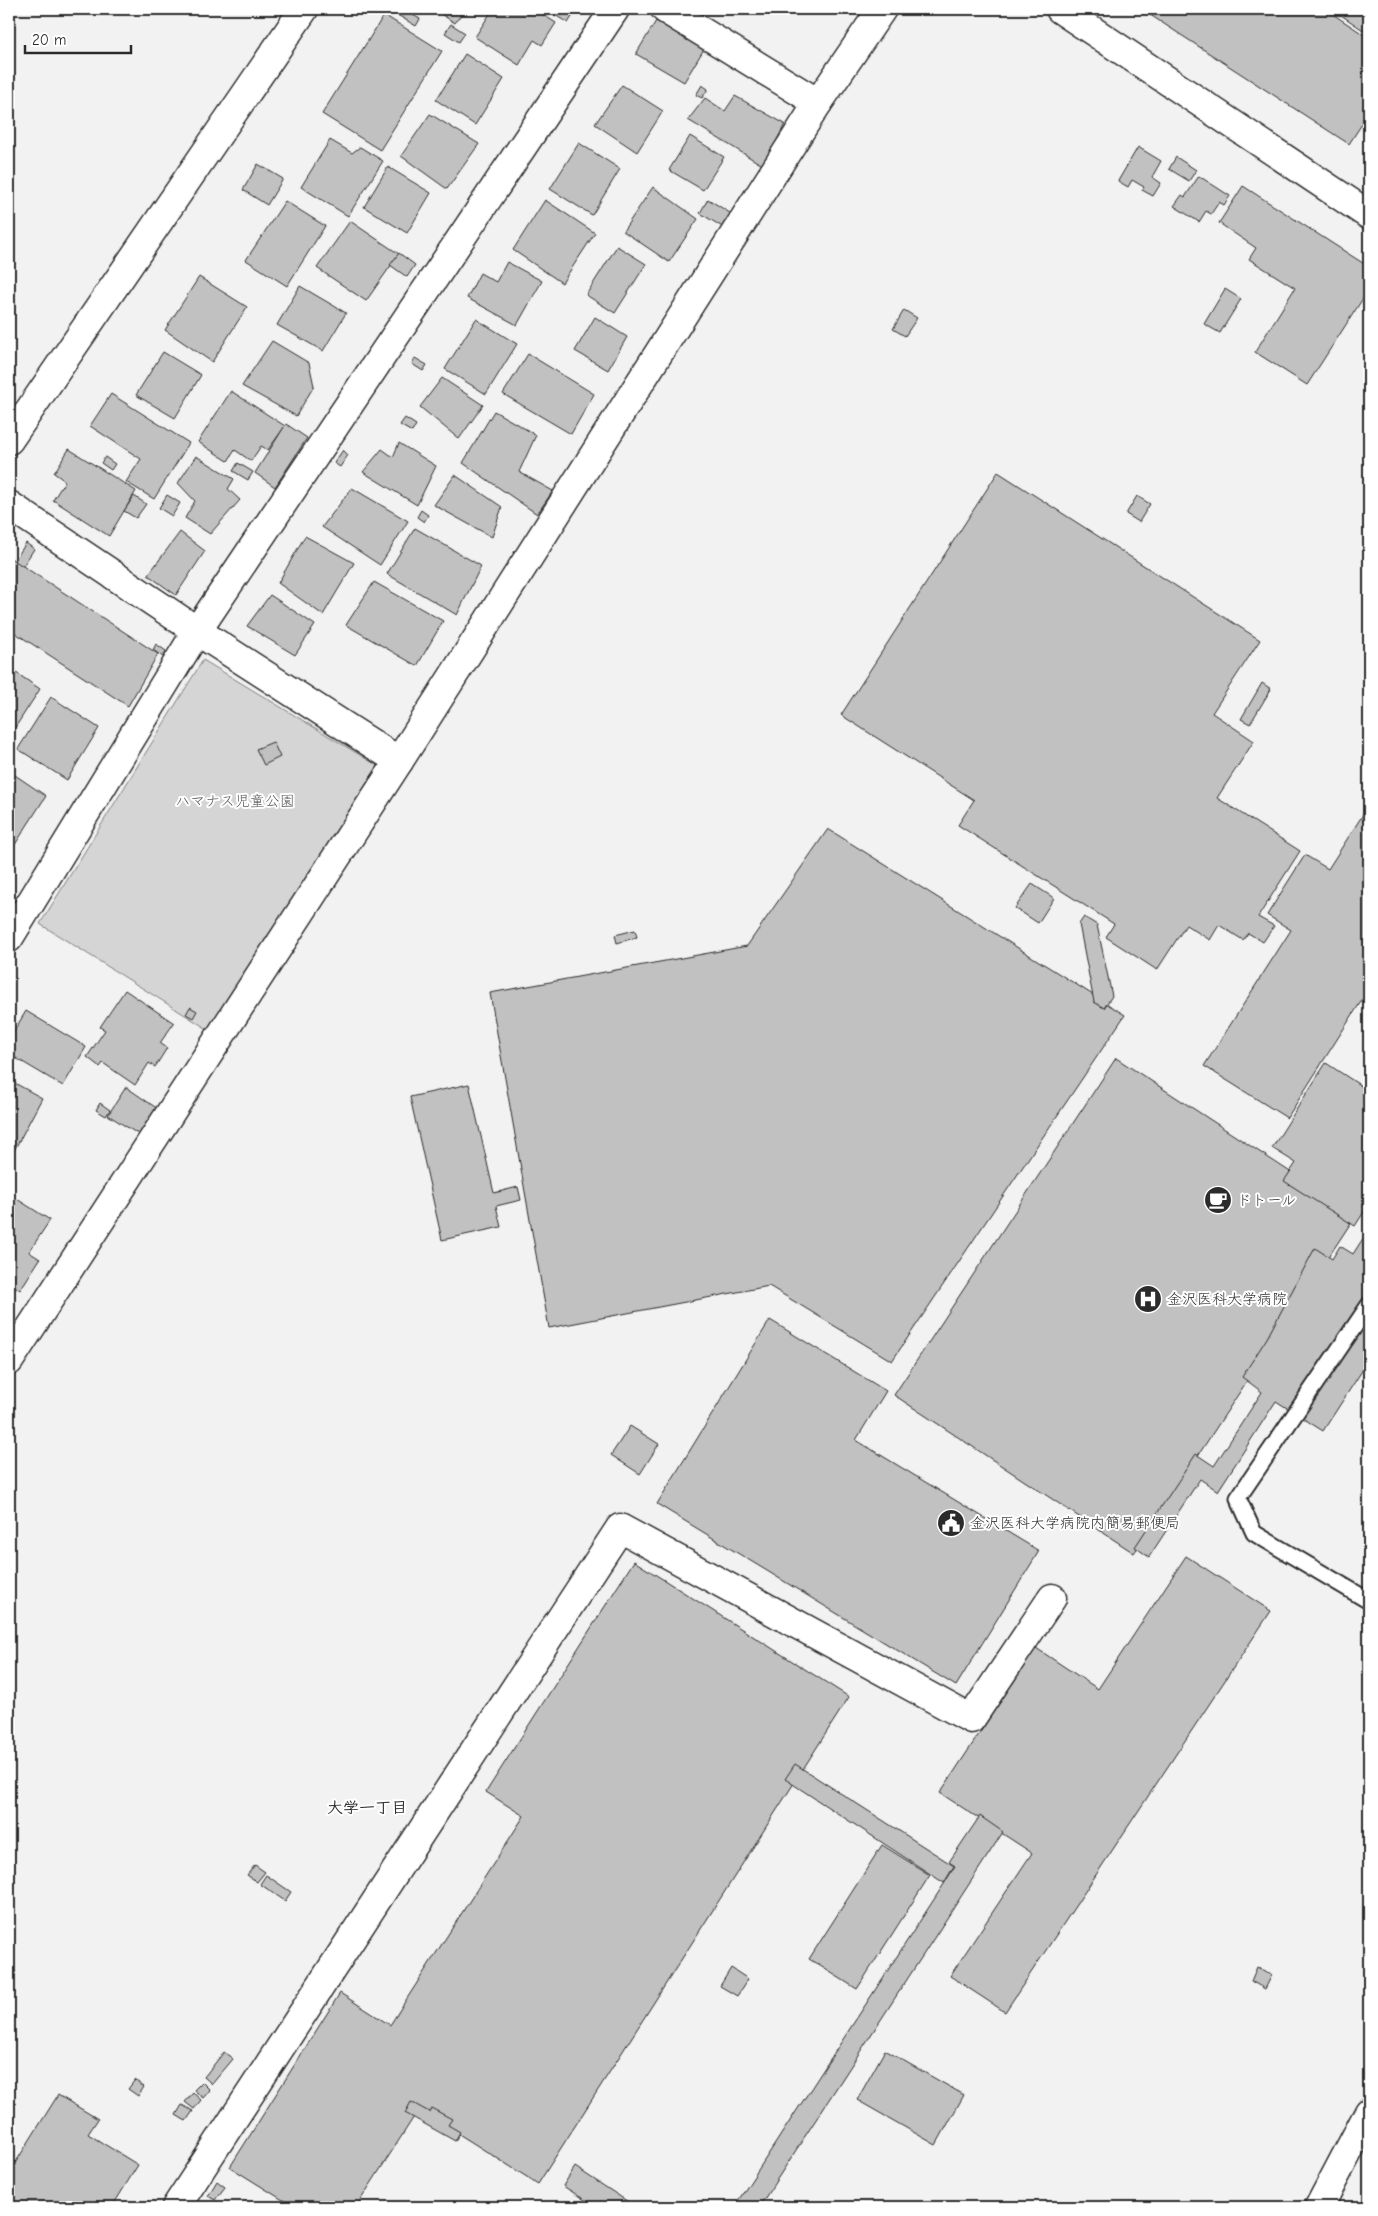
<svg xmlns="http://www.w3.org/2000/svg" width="1378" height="2216" font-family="'Comic Neue','Klee One',sans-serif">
  <rect width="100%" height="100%" fill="#f2f2f2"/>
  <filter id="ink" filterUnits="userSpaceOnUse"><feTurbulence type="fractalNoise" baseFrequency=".02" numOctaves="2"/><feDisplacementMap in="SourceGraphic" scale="10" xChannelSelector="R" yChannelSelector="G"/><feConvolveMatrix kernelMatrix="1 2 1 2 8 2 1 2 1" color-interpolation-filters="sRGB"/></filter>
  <g filter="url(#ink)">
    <path fill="#d5d5d5" stroke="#808080" d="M203 660 378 766 209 1030 40 924Z"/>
    <g fill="#c1c1c1" stroke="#2b2b2b">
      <path d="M390 9H402L420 19 416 26 389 10Z"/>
      <path d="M433 9H465L455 23Z"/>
      <path d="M493 9H534L556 23 542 45 534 40 519 65 475 37Z"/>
      <path d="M545 9H577L568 23Z"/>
      <path d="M1141 9H1325L1369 38V113L1349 144Z"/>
      <path d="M1341 9H1369V34L1338 13Z"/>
      <path d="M384 15 442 51 380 150 322 114Z"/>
      <path d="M656 21 704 49 684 82 636 54Z"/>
      <path d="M451 24 465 33 459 42 445 33Z"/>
      <path d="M465 54 504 79 475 125 436 100Z"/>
      <path d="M622 85 663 111 637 152 595 124Z"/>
      <path d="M702 85 708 89 702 98 696 95Z"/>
      <path d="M735 96 785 124 764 166 688 120 705 98 725 111Z"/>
      <path d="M1369 105V115L1364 112Z"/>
      <path d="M430 114 479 144 447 189 401 156Z"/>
      <path d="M690 136 724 157 703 190 669 170Z"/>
      <path d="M330 140 352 153 360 147 383 161 348 216 301 187Z"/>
      <path d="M579 143 620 169 592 215 550 189Z"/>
      <path d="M1138 147 1161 161 1152 177 1161 183 1153 196 1142 190 1144 187 1132 180 1128 187 1118 181Z"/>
      <path d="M1176 157 1196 170 1189 181 1169 169Z"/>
      <path d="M258 164 283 179 267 205 243 190Z"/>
      <path d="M388 167 431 193 407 233 364 207Z"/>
      <path d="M1199 176 1230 196 1224 205 1219 202 1211 214 1206 211 1199 222 1174 206 1182 195 1185 197Z"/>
      <path d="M1243 186 1369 267V289L1307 385 1255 352 1295 288 1249 259 1256 248 1219 223Z"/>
      <path d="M653 187 698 219 669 262 623 231Z"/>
      <path d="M708 199 733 215 724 228 700 213Z"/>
      <path d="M545 200 595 233 562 283 513 250Z"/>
      <path d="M285 201 325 226 287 286 246 260Z"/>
      <path d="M350 221 399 254 366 301 317 268Z"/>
      <path d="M617 246 646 264 615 313 586 295Z"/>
      <path d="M399 253 415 265 407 277 390 265Z"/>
      <path d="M507 262 542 281 517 325 467 298 480 273 496 282Z"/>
      <path d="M199 277 247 307 212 362 165 330Z"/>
      <path d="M300 286 346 313 323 351 277 325Z"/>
      <path d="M1225 289 1241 299 1220 333 1204 324Z"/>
      <path d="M904 310 917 318 905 336 893 329Z"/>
      <path d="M595 317 627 337 608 370 575 351Z"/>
      <path d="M476 319 517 344 486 394 445 369Z"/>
      <path d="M272 341 309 363 314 386 296 416 242 386Z"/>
      <path d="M163 352 201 375 175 418 136 395Z"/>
      <path d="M528 354 594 394 571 434 503 394Z"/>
      <path d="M415 358 427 365 423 371 412 364Z"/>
      <path d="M442 378 483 405 459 439 420 407Z"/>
      <path d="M231 391 285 426 268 450 261 446 251 461 235 450 228 461 198 442Z"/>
      <path d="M111 394 189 443 154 499 126 482 141 459 90 426Z"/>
      <path d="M494 411 536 435 519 472 553 491 537 514 463 463Z"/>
      <path d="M405 418 416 425 412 432 400 425Z"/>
      <path d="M286 424 307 438 275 487 255 473Z"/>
      <path d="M399 443 436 466 417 505 363 472 382 449 393 457Z"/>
      <path d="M69 449 136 491 109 536 53 500 65 481 54 473Z"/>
      <path d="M343 450 348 455 340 467 334 463Z"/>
      <path d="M196 456 234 479 228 489 240 500 210 534 185 518 195 501 178 483Z"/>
      <path d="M105 457 115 464 111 470 101 463Z"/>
      <path d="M238 463 253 472 248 480 233 471Z"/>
      <path d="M998 472 1260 640 1212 713 1254 741 1217 798 1300 851 1258 917 1274 926 1263 942 1248 933 1243 940 1219 925 1210 940 1186 925 1157 970 1106 937 1114 924 958 825 974 800 841 715Z"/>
      <path d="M455 475 502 507 492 537 434 505Z"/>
      <path d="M352 488 408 521 380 565 322 527Z"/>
      <path d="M167 495 180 503 172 516 159 508Z"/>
      <path d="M134 496 146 504 136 518 124 511Z"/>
      <path d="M1137 496 1150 504 1139 522 1126 514Z"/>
      <path d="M421 510 428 515 424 522 417 517Z"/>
      <path d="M415 528 481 566 457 615 387 574Z"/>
      <path d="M180 532 205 551 176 595 148 575Z"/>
      <path d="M305 536 354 563 323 615 278 583Z"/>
      <path d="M26 543 34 549 21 569 13 563Z"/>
      <path d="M9 557 158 654 128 706 9 629Z"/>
      <path d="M374 582 443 621 417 666 346 625Z"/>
      <path d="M270 595 315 625 295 655 247 626Z"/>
      <path d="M156 644 166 651 163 657 153 650Z"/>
      <path d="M9 668 40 689 9 737Z"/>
      <path d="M1262 683 1271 689 1250 724 1241 719Z"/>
      <path d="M51 697 99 728 67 780 18 749Z"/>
      <path d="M273 742 280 757 264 765 256 749Z"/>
      <path d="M9 771 46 796 9 854Z"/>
      <path d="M1369 805V989L1287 1118 1204 1066 1291 930 1267 915 1305 855 1328 869Z"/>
      <path d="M828 829 1125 1015 892 1361 769 1286 549 1328 490 993 747 946Z"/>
      <path d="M1032 884 1054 898 1038 923 1015 908Z"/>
      <path d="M1084 917 1097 925 1112 996 1104 1008 1094 1002 1079 924Z"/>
      <path d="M635 930 637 937 617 943 615 935Z"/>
      <path d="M125 990 174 1023 160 1043 167 1048 155 1067 149 1063 135 1085 103 1063 100 1067 87 1057 105 1030 100 1027Z"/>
      <path d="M190 1007 197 1011 193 1018 186 1014Z"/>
      <path d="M26 1011 86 1047 63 1086 9 1054V1039Z"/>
      <path d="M1116 1058 1356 1215 1134 1553 894 1395Z"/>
      <path d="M1326 1063 1369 1091V1204L1355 1226 1284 1181 1296 1163 1272 1148Z"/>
      <path d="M9 1080 42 1098 9 1160Z"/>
      <path d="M469 1084 494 1193 518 1187 521 1200 496 1206 501 1227 442 1240 410 1097Z"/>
      <path d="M126 1087 158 1109 141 1136 108 1115Z"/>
      <path d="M100 1103 110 1110 106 1116 96 1110Z"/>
      <path d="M9 1194 50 1220 29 1252 40 1259 20 1290 9 1282Z"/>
      <path d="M1369 1229V1258L1366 1263 1369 1265V1360L1323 1431 1276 1401 1218 1491 1200 1479 1149 1557 1135 1547 1196 1454 1214 1466 1262 1392 1242 1377 1267 1338 1315 1248 1332 1259 1340 1246 1353 1254Z"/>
      <path d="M770 1320 886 1391 856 1440 1039 1551 956 1686 657 1504Z"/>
      <path d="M630 1426 659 1444 640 1474 611 1455Z"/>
      <path d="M1186 1556 1271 1611 1005 2012 950 1976 1032 1853 940 1793 1036 1648 1098 1689Z"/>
      <path d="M634 1561 849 1697 538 2184 419 2109 356 2207H294L230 2167 340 1993 390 2025 524 1816 486 1792Z"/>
      <path d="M795 1764 954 1866 944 1883 785 1779Z"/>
      <path d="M980 1816 1003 1832 759 2207H734L944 1884 955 1866 949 1862Z"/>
      <path d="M882 1845 930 1875 857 1989 809 1959Z"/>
      <path d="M255 1865 265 1872 257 1882 247 1875Z"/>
      <path d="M266 1875 291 1892 285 1901 260 1884Z"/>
      <path d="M1257 1967 1272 1975 1265 1989 1251 1981Z"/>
      <path d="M731 1968 748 1979 737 1996 720 1986Z"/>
      <path d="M885 2050 964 2095 936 2145 857 2100Z"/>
      <path d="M224 2052 233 2059 212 2084 204 2077Z"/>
      <path d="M135 2080 144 2087 138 2096 128 2089Z"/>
      <path d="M202 2082 210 2090 203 2098 194 2090Z"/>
      <path d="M193 2093 201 2100 194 2109 185 2102Z"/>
      <path d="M58 2095 98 2119 88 2134 138 2165 112 2207H9V2173Z"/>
      <path d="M411 2102 429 2112 431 2108 452 2119 448 2125 460 2132 455 2141 405 2113Z"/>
      <path d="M182 2105 193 2111 186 2121 176 2115Z"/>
      <path d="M575 2167 636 2207H596L563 2186Z"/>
      <path d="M217 2181 225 2187 215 2200 208 2196Z"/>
    </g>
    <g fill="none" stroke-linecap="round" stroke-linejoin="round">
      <g stroke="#2b2b2b" stroke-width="19">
        <path id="lane" d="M1369 1305 1238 1498 1254 1533 1369 1601"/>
      </g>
      <g stroke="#2b2b2b" stroke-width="31">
        <g id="street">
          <path d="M665 9 818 103"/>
          <path d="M9 505 197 631 399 761"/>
          <path d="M9 938 197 631 615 9"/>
          <path d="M9 1361 399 761 818 103 882 9"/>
          <path d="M176 2207 620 1528 971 1719 1052 1598"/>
        </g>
      </g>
      <g stroke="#2b2b2b" stroke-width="31">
        <g id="secondary">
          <path d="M1060 9 1369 215"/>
          <path d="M9 440 304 9"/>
          <path d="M1319 2207 1369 2112"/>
        </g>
      </g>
      <use href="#lane" stroke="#fff" stroke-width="15"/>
      <use href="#street" stroke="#fff" stroke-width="28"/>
      <use href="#secondary" stroke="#fff" stroke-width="28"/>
    </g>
  </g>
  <defs>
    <g id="cafe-disc" transform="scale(1.4375)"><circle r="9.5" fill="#2b2b2b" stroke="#fff"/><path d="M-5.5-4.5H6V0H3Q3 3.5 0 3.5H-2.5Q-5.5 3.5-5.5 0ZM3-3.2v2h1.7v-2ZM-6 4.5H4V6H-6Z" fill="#fff"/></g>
    <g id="hospital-disc" transform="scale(1.4375)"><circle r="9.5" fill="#2b2b2b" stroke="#fff"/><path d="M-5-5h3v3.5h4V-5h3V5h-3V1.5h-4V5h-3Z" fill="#fff"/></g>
    <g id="civic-disc" transform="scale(1.4375)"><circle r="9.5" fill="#2b2b2b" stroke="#fff"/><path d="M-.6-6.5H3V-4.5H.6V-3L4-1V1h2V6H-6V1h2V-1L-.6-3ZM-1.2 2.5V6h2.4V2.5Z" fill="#fff"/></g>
  </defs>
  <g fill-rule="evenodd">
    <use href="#cafe-disc" x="1218" y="1200"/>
    <use href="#hospital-disc" x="1148" y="1299"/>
    <use href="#civic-disc" x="951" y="1523"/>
  </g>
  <g text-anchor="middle" stroke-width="4" stroke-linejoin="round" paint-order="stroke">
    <g font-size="15" fill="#565656" stroke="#fff">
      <text x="235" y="806">ハマナス児童公園</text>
    </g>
    <g font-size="15" fill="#2b2b2b" stroke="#fff" text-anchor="start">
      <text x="1237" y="1205">ドトール</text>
      <text x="1167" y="1304">金沢医科大学病院</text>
      <text x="970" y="1528">金沢医科大学病院内簡易郵便局</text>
    </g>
    <g font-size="16" font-weight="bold" fill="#2b2b2b" stroke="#fff">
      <text x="367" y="1813">大学一丁目</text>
    </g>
  </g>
  <rect width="1378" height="2216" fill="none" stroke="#fff" stroke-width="30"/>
  <rect x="15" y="15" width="1348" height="2186" fill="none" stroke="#2b2b2b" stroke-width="2" filter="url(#ink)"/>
  <path d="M25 45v8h106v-8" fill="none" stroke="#2b2b2b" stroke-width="2.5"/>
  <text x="32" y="45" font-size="15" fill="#2b2b2b" stroke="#ffffff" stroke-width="4" paint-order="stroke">20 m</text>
</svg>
